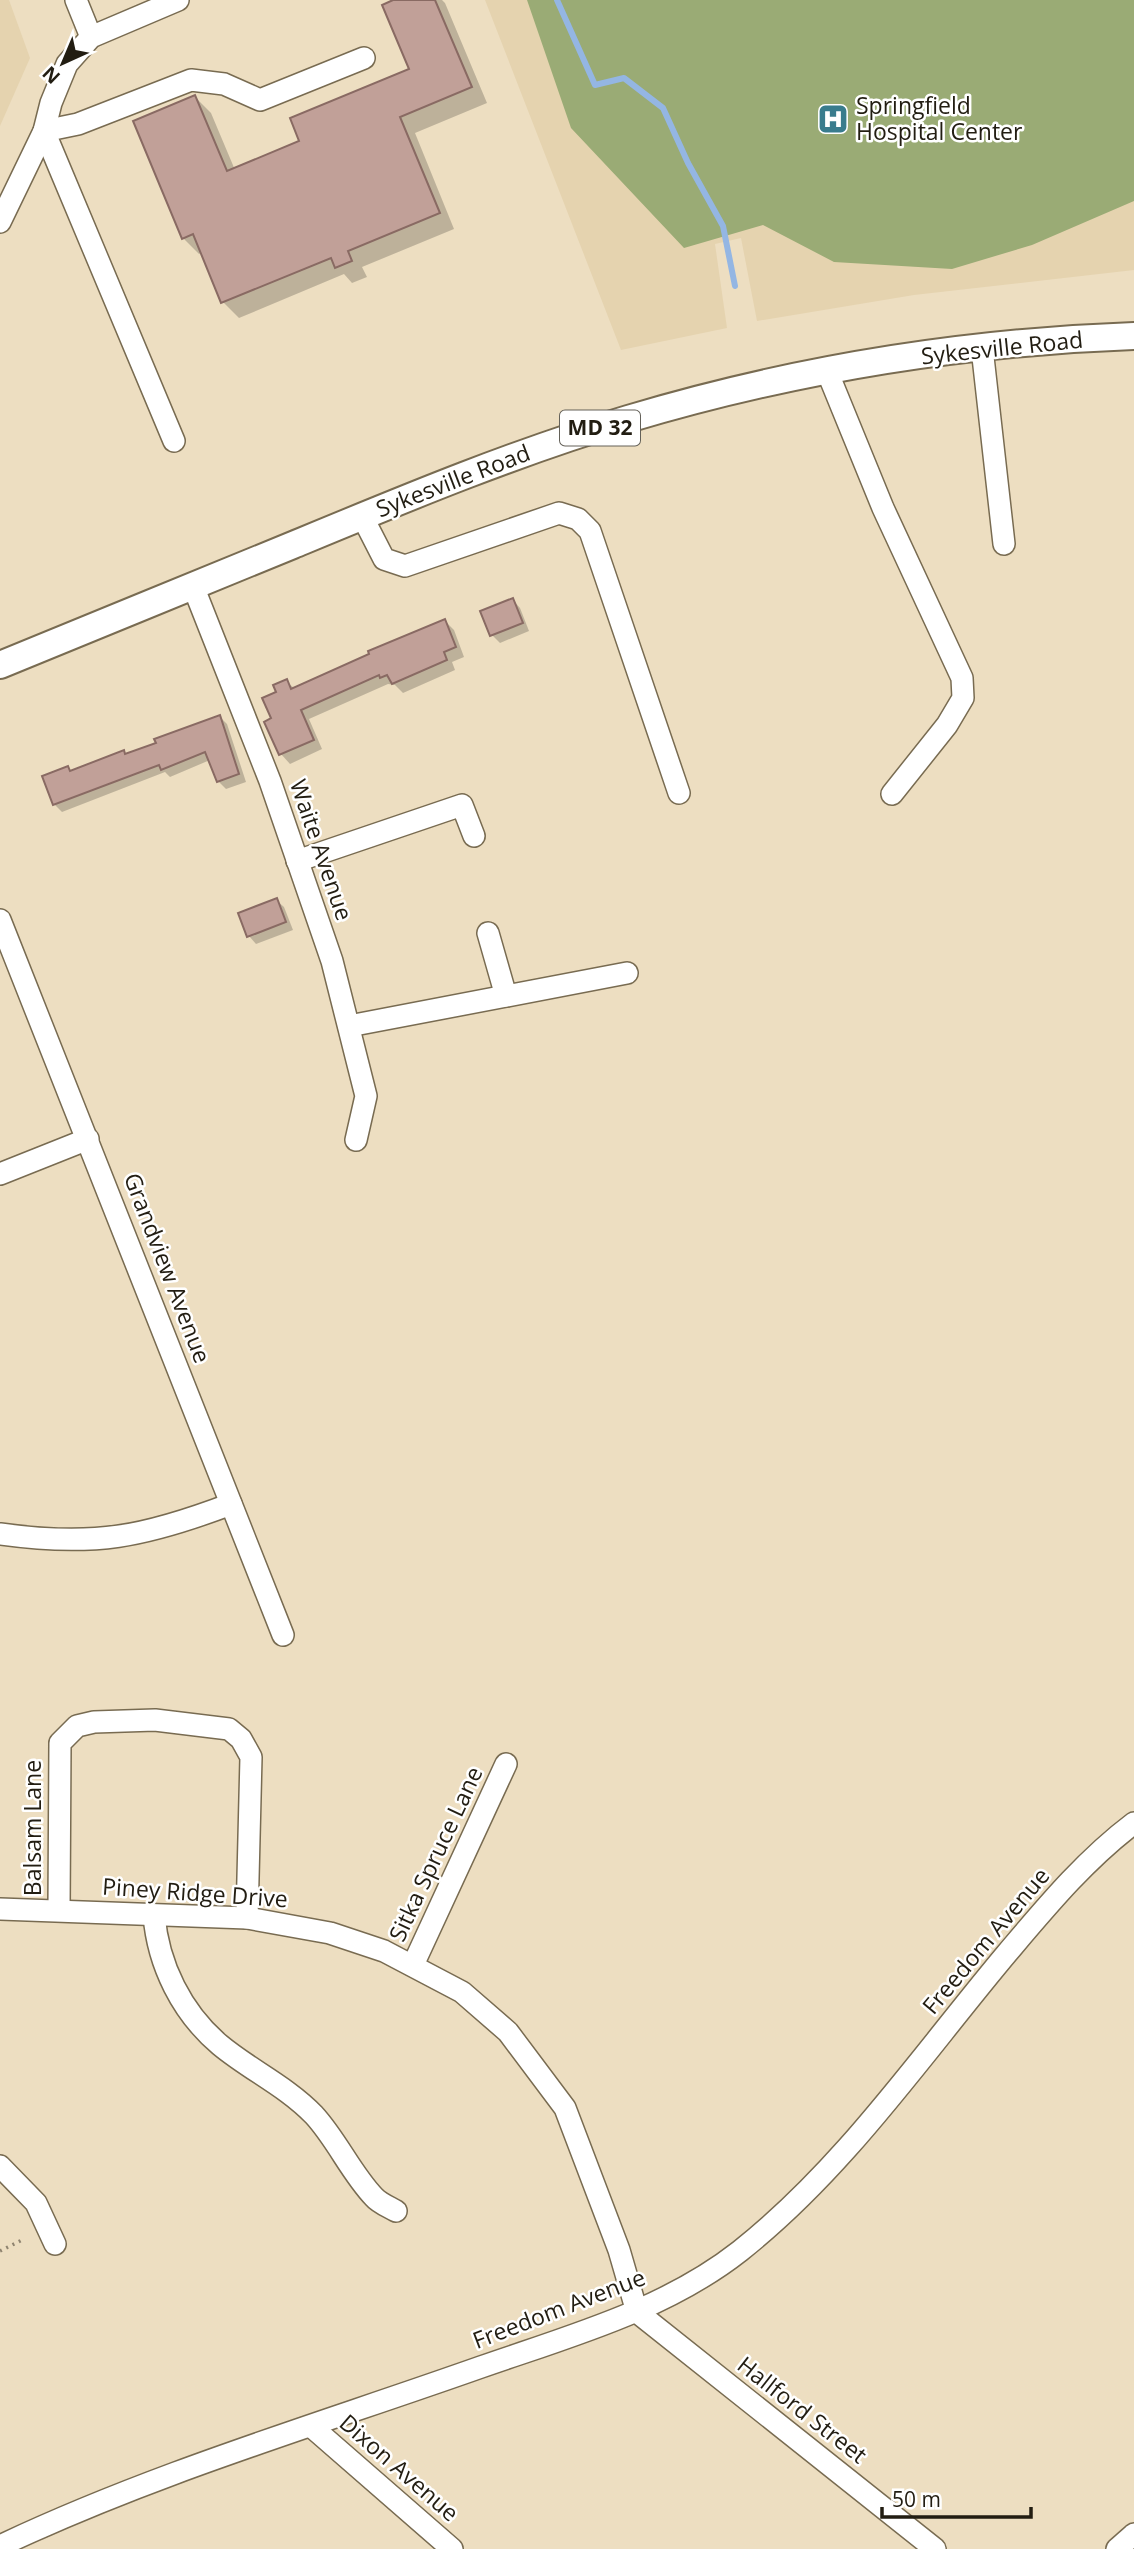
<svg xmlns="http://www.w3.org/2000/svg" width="1134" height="2549" font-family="'Open Sans',sans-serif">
  <rect width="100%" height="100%" fill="#eddec1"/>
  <g fill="#e5d3af">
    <path d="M0 0H9L30 58 0 126Z"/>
    <path d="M485 0H1134V270L914 295 757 321 741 238 715 244 727 328 621 350Z"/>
  </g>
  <path fill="#9aab75" d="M527 0H1134V201L1032 245 952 269 834 262 763 225 684 248 571 128Z"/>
  <g fill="#0003">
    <path d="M398 0H442L445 3 487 103 415 133 454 229 362 267 367 277 352 283 344 274 239 318 223 302 202 252 199 254 183 238 195 97 211 113 235 170 302 142 412 70Z"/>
    <path d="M513 600 520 608 529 631 500 643 492 635Z"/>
    <path d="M445 621 454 630 464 657 452 662 455 670 403 693 395 685 388 684 309 719 322 749 290 764 281 754 266 723 274 719 278 693 286 681 295 689Z"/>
    <path d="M220 717 227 724 246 782 226 789 218 781 210 760 170 777 165 772 62 812 54 804 68 768 72 772 127 756Z"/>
    <path d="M276 900 284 907 293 930 256 944 249 936Z"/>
  </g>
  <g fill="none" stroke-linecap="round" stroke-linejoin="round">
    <path stroke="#94b6e3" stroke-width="6" d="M557 0 595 85 624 78 663 108 688 163 723 226 735 286"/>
  </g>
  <g fill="#c1a098" stroke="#896a63" stroke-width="2">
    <path d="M393 0H435L472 87 400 117 440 213 348 251 352 261 335 268 331 258 221 303 193 234 182 239 133 121 195 95 227 171 299 141 290 118 409 69 382 5Z"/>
    <path d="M513 598 523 623 490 636 480 611Z"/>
    <path d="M445 619 456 647 444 652 447 660 392 684 387 675 380 678 379 675 301 710 314 740 279 755 264 722 271 718 262 698 276 692 273 685 287 679 291 689 369 654 368 651Z"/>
    <path d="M220 715 239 774 217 782 205 752 161 770 159 765 53 805 42 776 68 766 70 771 124 750 125 754 156 743 154 739Z"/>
    <path d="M277 898 286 922 247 937 238 913Z"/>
  </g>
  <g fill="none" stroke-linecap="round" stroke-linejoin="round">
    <g stroke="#786b51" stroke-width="24">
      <g id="minor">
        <path d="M76 0 91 37"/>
        <path d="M0 222 44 131 51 103 67 64 91 37 178 0"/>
        <path d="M982 348 1004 544"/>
        <path d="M827 371 883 508 962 678 963 698 947 725 892 794"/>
        <path d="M174 441 44 131 78 124 191 80 224 84 260 100 364 58"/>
        <path d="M362 516 384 559 405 566 559 513 578 519 590 531 679 793"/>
        <path d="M193 586 270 781 332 961 366 1096 356 1140"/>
        <path d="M297 861 462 805 474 836"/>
        <path d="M0 920 283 1635"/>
        <path d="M488 933 506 996"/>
        <path d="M349 1026 627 973"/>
        <path d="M0 1174 88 1139"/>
        <path d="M0 1534C94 1547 144 1537 231 1504"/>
        <path d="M0 1909 247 1918 330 1933 384 1951 462 1992 508 2032 565 2108 619 2250 637 2312 935 2549"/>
        <path d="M59 1910 60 1743 77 1726 94 1722 155 1720 229 1729 241 1739 251 1757 247 1918"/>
        <path d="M154 1915C158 1965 182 2013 220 2045 250 2070 286 2086 314 2115 337 2140 351 2173 374 2197 379 2203 389 2207 396 2211"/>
        <path d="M413 1965 506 1764"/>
        <path d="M0 2166 36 2203 55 2244"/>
        <path d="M312 2427 452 2549"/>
        <path d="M0 2546C154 2473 320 2424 481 2367 570 2336 665 2310 740 2251 845 2168 923 2053 1008 1952 1047 1906 1086 1859 1134 1823"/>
        <path d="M1117 2549 1134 2534"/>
      </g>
    </g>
    <g stroke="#786b51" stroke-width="30">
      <path id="major" d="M0 665C98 625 195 585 293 545 404 499 514 453 628 419 792 370 964 342 1134 336"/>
    </g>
    <path stroke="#8f8470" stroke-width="3.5" stroke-dasharray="2 5" stroke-linecap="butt" d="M0 2251 22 2240"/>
    <use href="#minor" stroke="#fff" stroke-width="21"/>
    <use href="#major" stroke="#fff" stroke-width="26"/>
  </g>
  <defs>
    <g id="hospital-square" transform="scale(1.575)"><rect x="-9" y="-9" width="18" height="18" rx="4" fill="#397c8d" stroke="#fff"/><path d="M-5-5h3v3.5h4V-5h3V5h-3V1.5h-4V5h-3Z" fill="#fff"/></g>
  </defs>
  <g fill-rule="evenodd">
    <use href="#hospital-square" x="833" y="119"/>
  </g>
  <g text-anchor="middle" stroke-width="5" stroke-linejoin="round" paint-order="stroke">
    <rect fill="#fff" stroke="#646159" stroke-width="2" x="560" y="410.5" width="80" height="35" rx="5"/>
    <g font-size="21" font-weight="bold" fill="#221d12">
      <text x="600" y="435">MD 32</text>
    </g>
    <g font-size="23" fill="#221d12" stroke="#fff" text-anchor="start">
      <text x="856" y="114">Springfield<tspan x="856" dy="26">Hospital Center</tspan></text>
    </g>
    <g font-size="23" fill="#221d12" stroke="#fff">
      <text transform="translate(1002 348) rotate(-6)" y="8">Sykesville Road</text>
      <text transform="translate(453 481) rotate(-21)" y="8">Sykesville Road</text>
      <text transform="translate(321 850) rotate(71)" y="8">Waite Avenue</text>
      <text transform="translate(167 1268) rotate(69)" y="8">Grandview Avenue</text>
      <text transform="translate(33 1828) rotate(-90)" y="8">Balsam Lane</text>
      <text transform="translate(436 1854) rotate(-65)" y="8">Sitka Spruce Lane</text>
      <text transform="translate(195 1893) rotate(4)" y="8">Piney Ridge Drive</text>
      <text transform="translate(986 1941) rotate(-50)" y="8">Freedom Avenue</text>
      <text transform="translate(559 2309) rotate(-21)" y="8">Freedom Avenue</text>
      <text transform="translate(802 2410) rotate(38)" y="8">Hallford Street</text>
      <text transform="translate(399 2468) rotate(41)" y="8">Dixon Avenue</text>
    </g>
  </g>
  <g transform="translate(63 63) rotate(224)" stroke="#ffffff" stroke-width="5" paint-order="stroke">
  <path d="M0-5L12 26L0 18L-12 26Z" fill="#221d12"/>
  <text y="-10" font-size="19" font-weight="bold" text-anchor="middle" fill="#221d12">N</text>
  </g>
  <path d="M882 2507v10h149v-10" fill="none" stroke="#221d12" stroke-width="3.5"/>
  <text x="892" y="2507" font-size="21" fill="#221d12" stroke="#ffffff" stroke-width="5" paint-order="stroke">50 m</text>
</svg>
